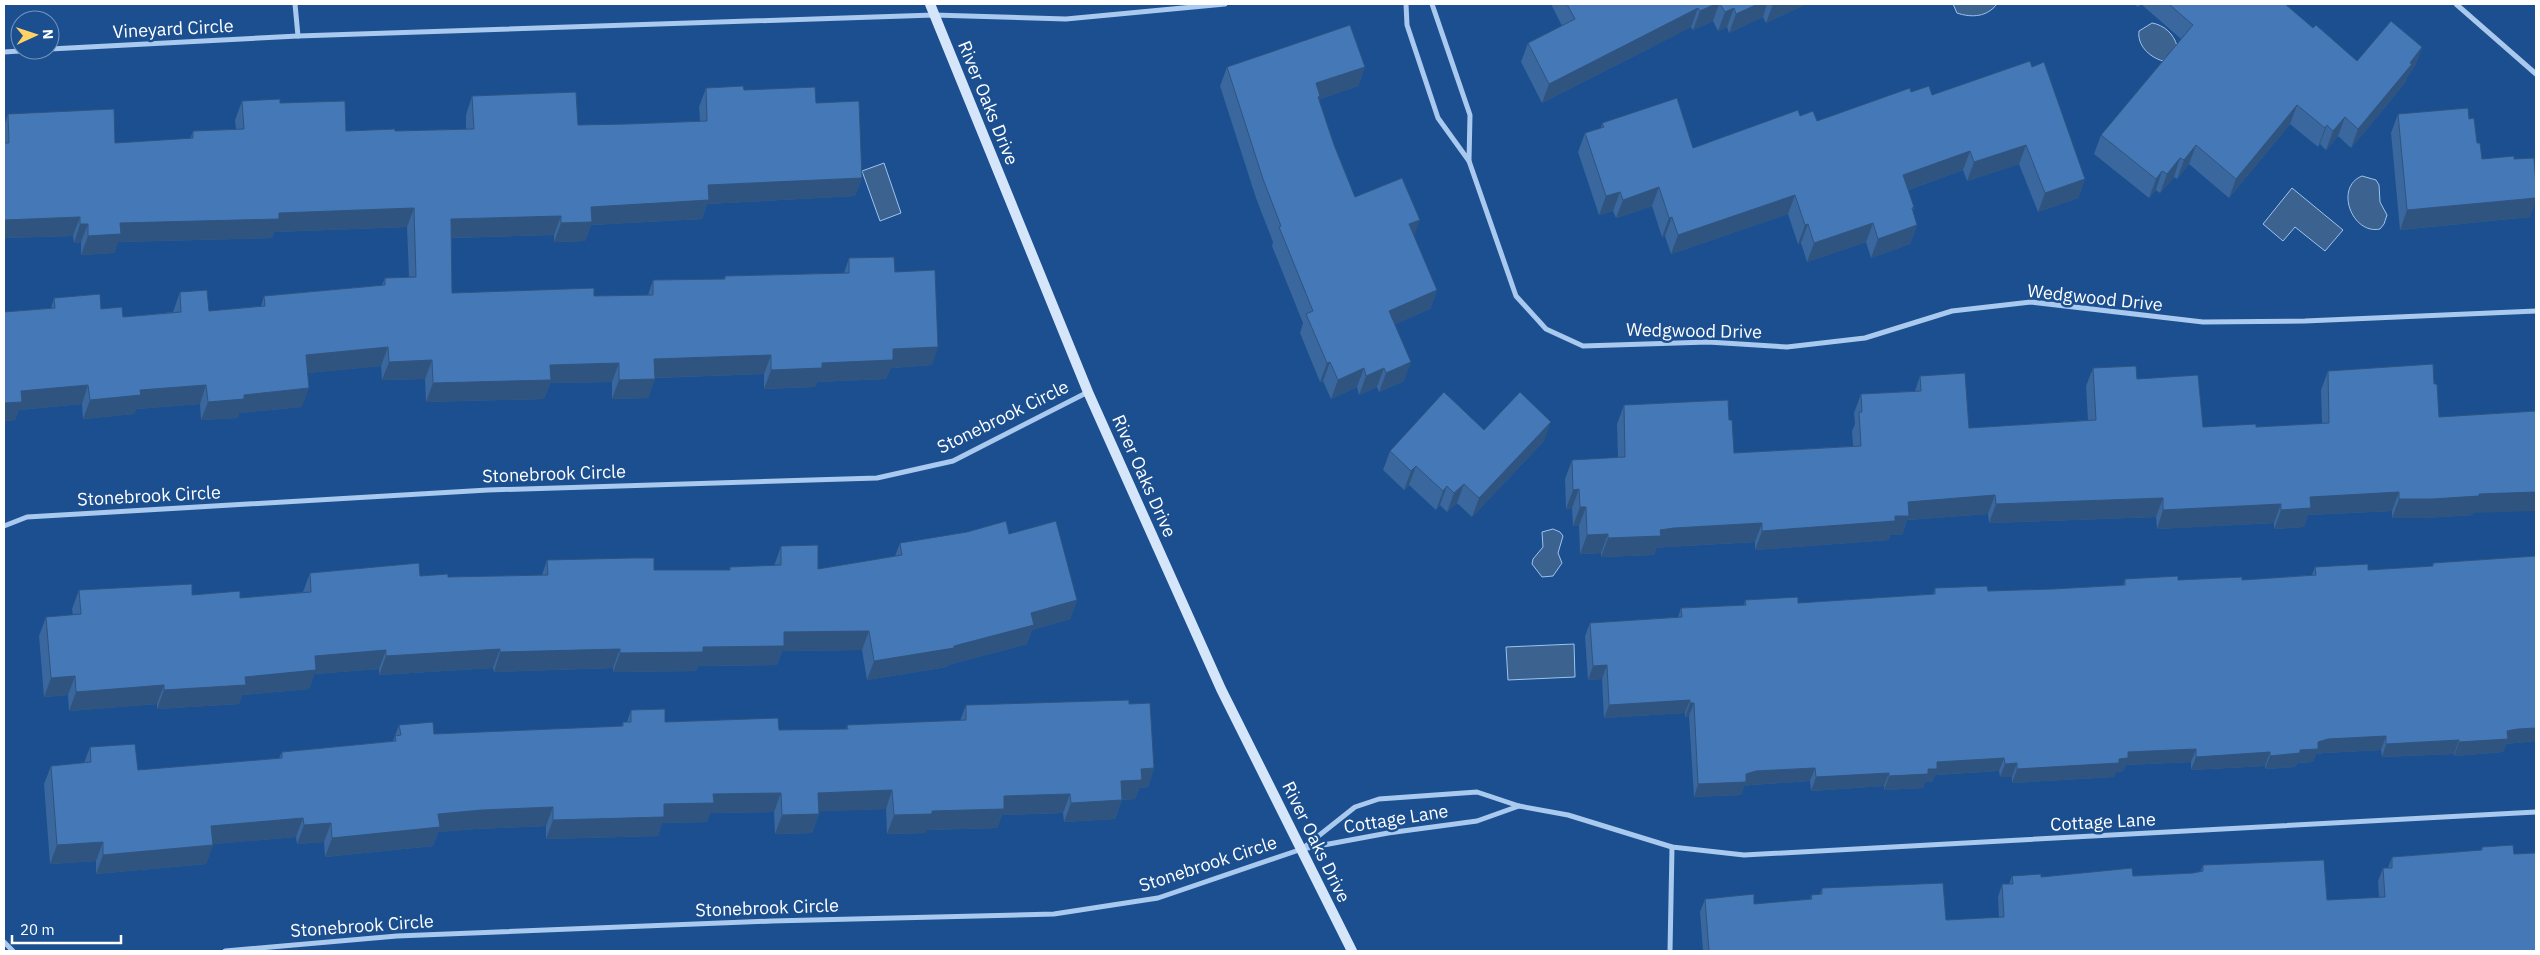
<svg xmlns="http://www.w3.org/2000/svg" width="2540" height="955" font-family="'IBM Plex Sans',sans-serif">
  <rect width="100%" height="100%" fill="#1b4f8f"/>
  <g fill="#3c6290" stroke="#9cc4f0">
    <path d="M1953 4H1997C1987 17 1972 18 1957 13Z"/>
    <path d="M2152 23C2164 25 2174 34 2177 46L2163 61C2149 57 2137 45 2139 31Z"/>
    <path d="M884 163 901 213 880 221 862 171Z"/>
    <path d="M2362 176 2376 180 2379 185 2380 202 2387 215 2384 224 2380 229C2352 235 2334 187 2362 176Z"/>
    <path d="M2292 188 2343 230 2325 251 2295 227 2283 241 2263 224Z"/>
    <path d="M1553 529 1560 532 1563 536 1558 553 1562 563 1553 576 1542 577 1532 564 1533 559 1543 547 1542 532Z"/>
    <path d="M1574 644 1575 677 1508 680 1506 647Z"/>
  </g>
  <g fill="none" stroke-linecap="round" stroke-linejoin="round">
    <g stroke="#a9c9ee" stroke-width="5">
      <path d="M295 4 298 36"/>
      <path d="M1406 4 1407 25 1438 118 1469 161 1470 115 1432 4"/>
      <path d="M2456 4 2536 74"/>
      <path d="M50 49 298 36 934 15 1066 19 1225 4"/>
      <path d="M4 52 36 50"/>
      <path d="M1469 161 1516 296 1546 329 1583 346 1708 342 1787 347 1865 338 1952 311 2031 302 2203 322 2305 321 2536 311"/>
      <path d="M4 526 27 517 488 490 877 478 953 461 1088 392"/>
      <path d="M1519 806 1568 815 1672 847 1744 855 2536 812"/>
      <path d="M4 942 13 951"/>
      <path d="M225 951 397 936 772 921 1054 914 1158 898 1302 849 1388 833 1477 821 1519 806 1477 792 1379 799 1355 807 1302 849"/>
      <path d="M1670 951 1672 847"/>
    </g>
    <path stroke="#d6e6fa" stroke-width="10" d="M930 4 1088 392 1221 689 1352 951"/>
  </g>
  <g fill="#3a679d">
    <path d="M1552 4H1806L1766 23 1763 17 1729 33 1727 27 1718 31 1713 21 1693 30 1691 27 1542 103 1521 62 1528 43 1562 26 1552 6Z"/>
    <path d="M2134 4H2285L2313 28 2357 61 2422 47 2415 66 2407 77 2405 83 2351 148 2338 136 2326 150 2320 144 2318 147 2290 124 2229 198 2189 164 2177 179 2174 177 2160 193 2156 190 2149 198 2094 154 2101 135 2181 39 2141 4 2138 7Z"/>
    <path d="M1227 67H1365L1358 86 1320 99 1319 100 1334 145 1355 197 1414 236 1437 290 1430 309 1395 324 1404 381 1379 392 1377 387 1359 395 1357 387 1331 399 1323 381 1320 382 1300 333 1303 323 1272 246 1273 242 1256 198 1220 86Z"/>
    <path d="M2032 67 2085 179 2078 198 2038 212 2019 164 1967 181 1963 170 1908 190 1914 207 1913 212 1917 225 1910 244 1871 258 1866 242 1807 262 1801 243 1798 244 1788 214 1671 254 1665 236 1662 237 1652 206 1616 218 1613 211 1599 215 1578 152 1585 133 1601 128 1602 123 1693 148 1800 116 1817 121 1911 92 1932 95Z"/>
    <path d="M706 88 744 90 816 103 862 178 855 196 707 204 702 219 591 225 585 241 554 242V235L451 238 452 293 594 296 648 295 653 280 724 279 725 276 844 273 849 258 895 272 932 365 891 368 886 379 817 382 815 387 764 389V374L655 378 648 398 612 399V382L550 383 544 399 426 402 425 379 382 380 381 366 307 373 302 407 239 413 238 418 201 420 200 404 136 409 134 414 83 419 82 404 19 410 15 420 4 421V312L51 308 54 298 101 309 123 317 173 312 180 292 209 311 261 306 264 296 382 285 385 278 409 277 407 227 274 232 272 238 118 242 114 253 81 255V242L74 243 73 236 4 238V126L8 114 115 143 190 139 193 131 236 129 235 120 242 101 280 103 346 131H395L466 129V115L472 96 578 125 628 124 700 121 699 107Z"/>
    <path d="M2398 114 2469 119 2482 159H2514L2530 217 2400 230 2391 133Z"/>
    <path d="M2093 368 2137 379 2203 427H2256L2322 424 2321 390 2328 371 2434 384 2439 417 2473 513V515L2425 518H2392V511L2308 515 2304 527 2274 529V523L2157 529 2156 517 1989 523 1988 514 1907 520 1902 535H1890L1889 540 1755 550V542L1667 547 1656 548 1654 555 1601 557V553L1580 554 1579 526H1573L1572 508 1566 509 1565 479 1572 460 1618 458 1617 424 1624 405 1729 420 1734 453 1853 446 1852 431 1855 424 1854 413 1861 394 1915 391 1920 376 1969 428 2088 420 2086 386Z"/>
    <path d="M1484 430 1544 441 1472 517 1457 503 1447 512 1440 505 1436 510 1409 485 1404 490 1383 470 1390 451Z"/>
    <path d="M1009 534 1077 600 1070 619 1032 630 1027 644 948 665 947 667 867 680 862 650 782 651 777 665 698 666 696 671 613 672V668L494 672 493 668 379 675V669L314 674 309 689 242 695 239 704 157 709V704L69 711 68 695 44 697 39 636 46 617 73 615 72 609 79 590 240 598 303 592 310 573 448 577 542 575 547 560 654 570H729L730 567 774 566 781 546 818 569 895 556 900 543Z"/>
    <path d="M2536 556V741L2506 744 2503 752 2454 756V754L2382 757 2381 750 2324 753 2316 754 2313 762 2297 763 2295 767 2265 769V766L2191 770V762L2126 765 2123 771 2116 772 2114 777 2012 783V777H2000L1999 771 1935 775 1932 782H1925L1923 788 1884 790V786L1811 791 1810 781 1751 785 1744 786 1741 795 1694 797 1689 716 1685 717V713L1604 718 1602 679 1588 680 1585 636 1590 623 1678 617 1681 608 1744 605 1745 600 1798 603 1933 594 1935 588 1988 591 2053 589 2123 585 2125 579 2178 580H2242L2312 575 2315 567 2368 570 2432 566 2433 563Z"/>
    <path d="M1129 704 1154 768 1148 787 1139 788 1135 799 1122 800 1115 819 1064 822 1063 813 1002 815 997 828 926 830 925 833 887 834 886 809 819 811V814L812 833 775 834 774 812 710 813 707 822 662 823 658 836 546 839V826L476 829 438 832 433 846 325 857 324 842 297 844 296 837 213 844 206 864 96 874V861L50 864 44 784 51 766 84 763 90 747 138 770 279 758 282 752 393 741 399 725 434 734 621 727 623 722H627L631 710 665 722 779 730 846 729 847 725 960 721 966 705Z"/>
    <path d="M2482 847 2514 854 2536 951H1703L1700 912 1705 899 1754 904 1810 899 1811 895 1820 894 1822 888 1946 920 1999 918 1998 897 2002 884H2009L2012 876 2041 877 2133 876 2193 873 2200 872 2203 865 2327 900 2379 898 2378 881 2383 868H2388L2392 857 2481 850Z"/>
  </g>
  <g fill="#305480">
    <path d="M1715 4H1719L1713 21 1693 30 1700 11Z"/>
    <path d="M1758 4H1767L1763 17 1729 33 1736 14Z"/>
    <path d="M1773 4H1806L1766 23Z"/>
    <path d="M1698 8 1691 27 1542 103 1549 84Z"/>
    <path d="M1734 8 1727 27 1718 31 1725 12Z"/>
    <path d="M2422 47 2415 66 2407 77 2405 83 2351 148 2358 129Z"/>
    <path d="M1365 67 1358 86 1320 99 1313 115 1316 83Z"/>
    <path d="M2297 105 2290 124 2229 198 2236 179Z"/>
    <path d="M2345 117 2338 136 2326 150 2333 131Z"/>
    <path d="M2327 125 2320 144 2318 147 2325 128Z"/>
    <path d="M2026 145 2019 164 1967 181 1974 162Z"/>
    <path d="M2196 145 2189 164 2177 179 2184 160Z"/>
    <path d="M1970 151 1963 170 1896 194 1903 175Z"/>
    <path d="M2180 158 2174 177 2160 193 2167 174Z"/>
    <path d="M2162 171 2156 190 2149 198 2156 179Z"/>
    <path d="M862 178 855 196 707 204 702 219 591 225 585 241 554 242 561 223 591 207 708 185Z"/>
    <path d="M2085 179 2078 198 2038 212 2045 193Z"/>
    <path d="M1659 187 1652 206 1616 218 1623 200Z"/>
    <path d="M1620 192 1613 211 1599 215 1606 196Z"/>
    <path d="M1795 195 1788 214 1671 254 1678 235Z"/>
    <path d="M2536 198V201L2530 217 2400 230 2407 210Z"/>
    <path d="M414 208 407 227 274 232 272 238 118 242 114 253 81 255 88 236 120 223 279 213Z"/>
    <path d="M561 216 554 235 444 238 451 219Z"/>
    <path d="M80 217 73 236 4 238V220Z"/>
    <path d="M1672 217 1665 236 1662 237 1669 218Z"/>
    <path d="M1420 220 1413 239 1409 224Z"/>
    <path d="M1873 223 1866 242 1807 262 1814 243Z"/>
    <path d="M80 224H88L81 242 74 243Z"/>
    <path d="M1808 224 1801 243 1798 244 1805 225Z"/>
    <path d="M1917 225 1910 244 1871 258 1878 239Z"/>
    <path d="M1437 290 1430 309 1382 330 1389 311Z"/>
    <path d="M388 347 381 366 299 374 306 355Z"/>
    <path d="M938 347 932 365 891 368 886 379 817 382 815 387 764 389 771 370 822 363 893 349Z"/>
    <path d="M771 355 764 374 648 378 654 359Z"/>
    <path d="M432 360 425 379 382 380 389 362Z"/>
    <path d="M1330 362 1323 381 1320 382 1327 363Z"/>
    <path d="M1411 362 1404 381 1379 392 1386 373Z"/>
    <path d="M619 363 612 382 550 383 544 399 426 402 433 383 550 365Z"/>
    <path d="M1364 368 1357 387 1331 399 1338 380Z"/>
    <path d="M1384 368 1377 387 1359 395 1366 376Z"/>
    <path d="M655 379 648 398 612 399 619 380Z"/>
    <path d="M88 385 82 404 19 410 15 420 4 421V403L21 391Z"/>
    <path d="M206 385 200 404 136 409 134 414 83 419 90 400 140 390Z"/>
    <path d="M309 388 302 407 239 413 238 418 201 420 208 402 244 395Z"/>
    <path d="M1551 422 1544 441 1472 517 1479 498Z"/>
    <path d="M1416 466 1409 485 1404 490 1411 471Z"/>
    <path d="M1464 484 1457 503 1447 512 1454 493Z"/>
    <path d="M1447 486 1440 505 1436 510 1443 491Z"/>
    <path d="M1579 489 1572 508 1566 509 1573 490Z"/>
    <path d="M2399 492 2392 511 2308 515 2304 527 2274 529 2281 510 2310 497Z"/>
    <path d="M2536 492V511L2473 513V515L2425 518H2392L2399 499 2479 494Z"/>
    <path d="M1995 495 1988 514 1907 520 1902 535H1890L1889 540 1755 550 1762 531 1895 516 1908 502Z"/>
    <path d="M2163 498 2156 517 1989 523 1996 504Z"/>
    <path d="M2281 504 2274 523 2157 529 2163 510Z"/>
    <path d="M1580 507H1586L1579 526H1573Z"/>
    <path d="M1762 523 1755 542 1667 547 1656 548 1654 555 1601 557 1608 538 1674 528Z"/>
    <path d="M1608 534 1601 553 1580 554 1587 535Z"/>
    <path d="M1077 600 1070 619 1032 630 1027 644 948 665 947 667 867 680 874 661 954 646 1031 613Z"/>
    <path d="M869 631 862 650 782 651 777 665 698 666 696 671 613 672 620 653 703 647 784 632Z"/>
    <path d="M500 649 493 668 379 675 386 656Z"/>
    <path d="M620 649 613 668 494 672 500 652Z"/>
    <path d="M386 650 379 669 314 674 309 689 242 695 239 704 157 709 164 690 245 677 315 656Z"/>
    <path d="M1607 665 1602 679 1588 680 1593 666Z"/>
    <path d="M75 676 68 695 44 697 51 678Z"/>
    <path d="M164 685 157 704 69 711 76 692Z"/>
    <path d="M1690 700 1685 713 1604 718 1609 705Z"/>
    <path d="M1690 703H1694L1689 716 1685 717Z"/>
    <path d="M2536 728V741L2506 744 2503 752 2454 756 2459 742 2507 731 2518 729Z"/>
    <path d="M2386 736 2381 750 2324 753 2316 754 2313 762 2297 763 2295 767 2265 769 2270 756 2318 742 2328 739Z"/>
    <path d="M2459 740 2454 754 2382 757 2386 744Z"/>
    <path d="M2196 749 2191 762 2126 765 2123 771 2116 772 2114 777 2012 783 2017 769 2119 759 2128 752Z"/>
    <path d="M2270 752 2265 766 2191 770 2196 757Z"/>
    <path d="M2004 758 1999 771 1935 775 1932 782H1925L1923 788 1884 790 1889 776 1928 769 1937 762Z"/>
    <path d="M2017 763 2012 777H2000L2005 764Z"/>
    <path d="M1154 768 1148 787 1139 788 1135 799 1114 800 1121 781 1141 769Z"/>
    <path d="M1815 768 1810 781 1751 785 1744 786 1741 795 1694 797 1698 784 1756 771Z"/>
    <path d="M1889 773 1884 786 1811 791 1816 777Z"/>
    <path d="M892 790 886 809 811 812 818 793Z"/>
    <path d="M781 793 774 812 710 813 707 822 662 823 658 836 546 839 553 820 664 804 713 794Z"/>
    <path d="M1070 794 1063 813 1002 815 997 828 926 830 925 833 887 834 894 815 932 811 1004 796Z"/>
    <path d="M1122 800 1115 819 1064 822 1071 803Z"/>
    <path d="M553 807 546 826 476 829 438 832 433 846 325 857 332 838 438 814 482 810Z"/>
    <path d="M819 814 812 833 775 834 782 815Z"/>
    <path d="M303 818 296 837 204 845 211 826Z"/>
    <path d="M331 823 324 842 297 844 304 825Z"/>
    <path d="M103 842 96 861 50 864 57 845Z"/>
    <path d="M213 845 206 864 96 874 103 855Z"/>
  </g>
  <g fill="#4478b7" stroke="#305480">
    <path d="M1567 4H1715L1700 11 1698 8 1549 84 1528 43 1575 19Z"/>
    <path d="M1720 4H1758L1736 14 1734 8 1725 12Z"/>
    <path d="M2169 4H2285L2313 28 2316 25 2357 61 2391 21 2422 47 2410 63 2412 64 2358 129 2345 117 2333 131 2327 125 2325 128 2297 105 2236 179 2196 145 2184 160 2180 158 2167 174 2162 171 2156 179 2101 135 2193 25Z"/>
    <path d="M1350 25 1365 67 1316 83 1320 96 1318 97 1334 145 1355 197 1402 178 1420 220 1409 224 1437 290 1389 311 1411 362 1386 373 1384 368 1366 376 1364 368 1338 380 1330 362 1327 363 1306 314 1313 311 1279 227 1281 226 1263 179 1227 67Z"/>
    <path d="M2030 61 2032 67 2044 62 2085 179 2045 193 2026 145 1974 162 1970 151 1903 175 1914 207 1912 208 1917 225 1878 239 1873 223 1814 243 1808 224 1805 225 1795 195 1678 235 1672 217 1669 218 1659 187 1623 200 1620 192 1606 196 1585 133 1604 127 1602 123 1677 98 1693 148 1798 110 1800 116 1813 111 1817 121 1910 88 1911 92 1929 86 1932 95Z"/>
    <path d="M743 86 744 90 815 87 816 103 859 101 862 178 708 185 709 200 591 207 592 222 561 223V216L451 219 452 293 594 288V296L653 295V280L725 279V276L849 273V258L894 257 895 272 935 270 938 347 893 349V360L822 363V368L771 370V355L654 359 655 379 619 380V363L550 365 551 380 433 383 432 360 389 362 388 347 306 355 309 388 244 395V399L208 402 206 385 140 390 141 395 90 400 88 385 21 391 22 402 4 403V312L55 308 54 298 100 294 101 309 122 307 123 317 181 312 180 292 207 290 209 311 265 306 264 296 385 285V278L416 277 414 208 279 213V219L120 223 121 234 88 236V224H80V217L4 220V143H9L8 114 114 109 115 143 193 138V131L244 129 242 101 280 99V103L345 101 346 131 395 129V131L474 129 472 96 576 92 578 125 628 124 707 121 706 88Z"/>
    <path d="M2468 108 2469 119 2474 118 2477 143H2480L2482 159 2514 156V159L2534 158 2536 186V198L2407 210 2398 114Z"/>
    <path d="M2433 364 2434 384H2437L2439 417 2536 411V492L2479 494V496L2432 499H2399V492L2310 497 2311 508 2281 510V504L2163 510V498L1996 504 1995 495 1908 502 1909 516H1895V521L1762 531V523L1674 528 1660 530 1661 536 1608 538V534L1587 535 1586 507H1580L1579 489 1573 490 1572 460 1625 457 1624 405 1728 400 1729 420H1732L1734 453 1861 446 1859 412H1862L1861 394 1921 391 1920 376 1965 373 1969 428 2096 420 2093 368 2136 366 2137 379 2198 375 2203 427 2256 424V427L2329 423 2328 371Z"/>
    <path d="M1444 392 1484 430 1520 392 1551 422 1479 498 1464 484 1454 493 1447 486 1443 491 1416 466 1411 471 1390 451Z"/>
    <path d="M1006 521 1009 534 1056 521 1077 600 1031 613 1034 625 954 646V648L874 661 869 631 784 632V646L703 647V652L620 653V649L500 652V649L386 656V650L315 656 316 670 245 677 246 685 164 690V685L76 692 75 676 51 678 46 617 81 614 79 590 192 584V595L240 591V598L311 592 310 573 419 563 420 576 448 574V577L548 575 547 560 632 558H654V570H730V567L781 565V546L818 545V569L902 555 900 543 967 532Z"/>
    <path d="M2536 556V728L2518 729 2507 731 2508 739 2459 742V740L2386 744V736L2328 739 2318 742V749L2300 750V753L2270 756V752L2196 757V749L2128 752V758L2119 759V763L2017 769V763L2005 764 2004 758 1937 762V769H1928V774L1889 776V773L1816 777 1815 768 1756 771 1746 774V782L1698 784 1694 703H1690V700L1609 705 1607 665 1593 666 1590 623 1682 617 1681 608 1746 605 1745 600 1798 597V603L1935 594V588L1987 586 1988 591 2053 589 2125 585V579L2178 576V580L2242 577V580L2316 575 2315 567 2368 564V570L2433 566V563Z"/>
    <path d="M1129 700V704L1150 703 1154 768 1141 769 1142 780 1121 781 1122 800 1071 803 1070 794 1004 796V809L932 811V814L894 815 892 790 818 793 819 814 782 815 781 793 713 794 714 803 664 804V817L553 820V807L482 810 438 814 440 827 332 838 331 823 304 825 303 818 211 826 213 845 103 855V842L57 845 51 766 91 762 90 747 135 744 138 770 282 758V752L396 741 395 736 401 735 399 725 433 722 434 734 623 726V722H631V710L665 709V722L778 718 779 730 848 729 847 725 966 720V705Z"/>
    <path d="M2513 845 2514 854 2536 853V951H1709L1705 899 1754 894V904L1812 899 1811 895 1822 894V888L1943 883 1946 920 2004 917 2002 884H2013L2012 876 2041 874V877L2132 868 2133 876 2193 873 2203 871V865L2324 860 2327 900 2385 897 2383 868H2392V857L2482 850V847Z"/>
  </g>
  <g text-anchor="middle" stroke-width="5" stroke-linejoin="round" paint-order="stroke">
    <g font-size="18" fill="#fff" stroke="#1b4f8f">
      <text transform="translate(173 29) rotate(-3)" y="6">Vineyard Circle</text>
      <text transform="translate(988 103) rotate(68)" y="6">River Oaks Drive</text>
      <text transform="translate(2095 298) rotate(6)" y="6">Wedgwood Drive</text>
      <text transform="translate(1694 331) rotate(1)" y="6">Wedgwood Drive</text>
      <text transform="translate(1003 417) rotate(-26)" y="6">Stonebrook Circle</text>
      <text transform="translate(554 474) rotate(-2)" y="6">Stonebrook Circle</text>
      <text transform="translate(1144 476) rotate(66)" y="6">River Oaks Drive</text>
      <text transform="translate(149 496) rotate(-3)" y="6">Stonebrook Circle</text>
      <text transform="translate(1396 819) rotate(-9)" y="6">Cottage Lane</text>
      <text transform="translate(2103 822) rotate(-3)" y="6">Cottage Lane</text>
      <text transform="translate(1316 842) rotate(64)" y="6">River Oaks Drive</text>
      <text transform="translate(1208 864) rotate(-18)" y="6">Stonebrook Circle</text>
      <text transform="translate(767 908) rotate(-2)" y="6">Stonebrook Circle</text>
      <text transform="translate(362 926) rotate(-4)" y="6">Stonebrook Circle</text>
    </g>
  </g>
  <rect width="2540" height="955" fill="none" stroke="#ffffff" stroke-width="10"/>
  <g transform="translate(35 35) rotate(87)"><circle r="24" fill="#1b4f8f" stroke="#7695bc"/>
  <path d="M0-4L9 19L0 12L-9 19Z" fill="#ffd166"/>
  <text y="-8" font-size="14" font-weight="bold" text-anchor="middle" fill="#ffffff">N</text>
  </g>
  <path d="M12 935v8h109v-8" fill="none" stroke="#ffffff" stroke-width="2.5"/>
  <text x="20" y="935" font-size="15" fill="#ffffff" stroke="#1b4f8f" stroke-width="4" paint-order="stroke">20 m</text>
</svg>
